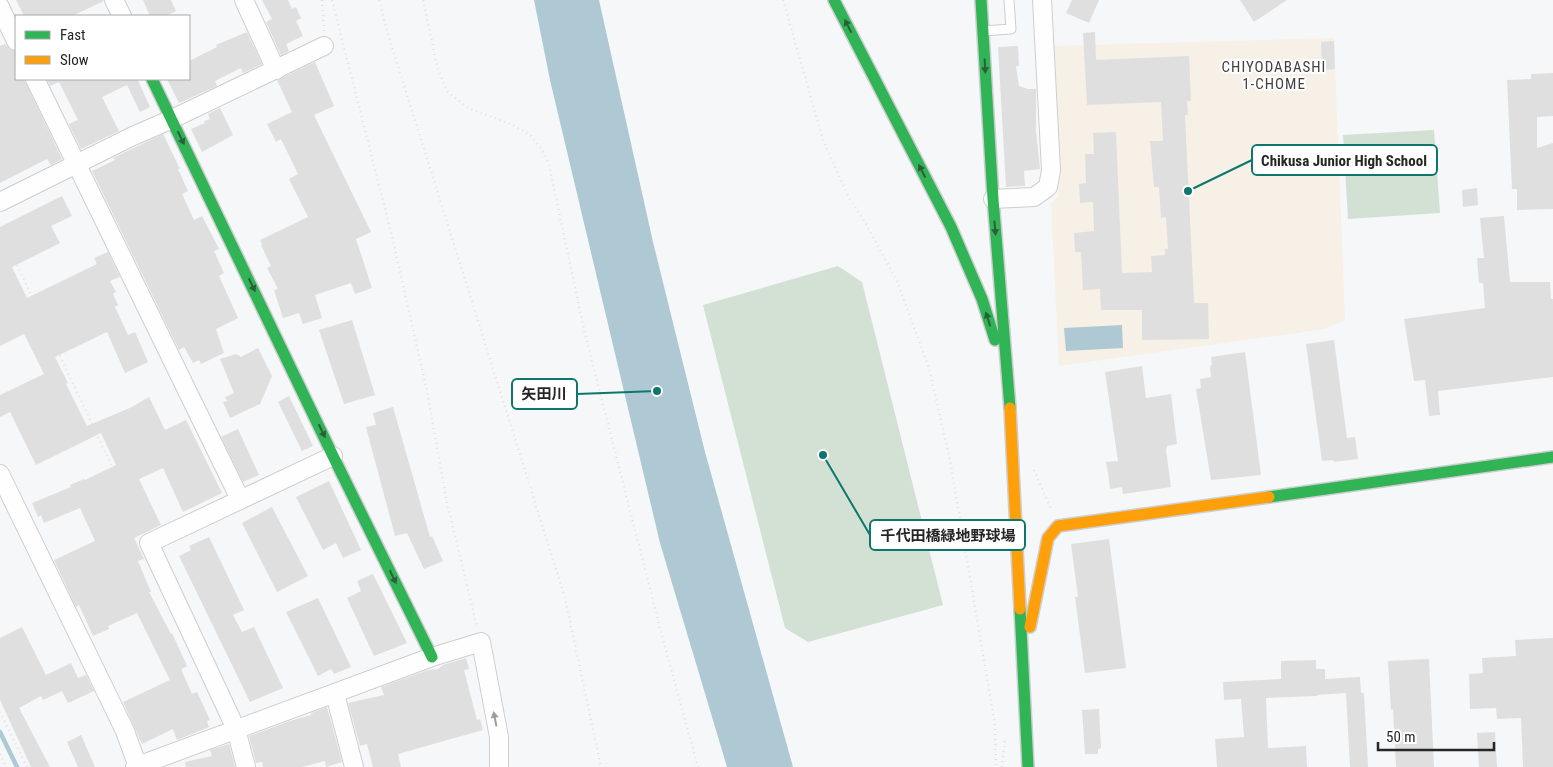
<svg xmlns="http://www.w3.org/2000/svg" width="1553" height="767" font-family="'Roboto Condensed','Noto Sans JP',sans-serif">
  <rect width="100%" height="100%" fill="#f6f7f9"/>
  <path fill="#f7f0e6" d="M1334 38 1345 320 1325 329 1059 366 1051 204 1059 195 1050 46Z"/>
  <g fill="#d3e0d4">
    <path d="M1434 130 1440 213 1348 219 1343 135Z"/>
    <path d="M838 266 862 282 943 605 808 642 785 628 703 305Z"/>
  </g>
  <g fill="#aec9d4">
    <path d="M534 0H599L653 242 705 452 793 767H727L660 543 550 80Z"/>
    <path d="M1122 325 1123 348 1066 351 1064 328Z"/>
  </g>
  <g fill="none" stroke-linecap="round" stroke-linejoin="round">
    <path stroke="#aec9d4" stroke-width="4.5" d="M0 732 17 767"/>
  </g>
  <g fill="#dfdfe0">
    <path d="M16 0H103L104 1 72 16H24Z"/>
    <path d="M143 0H171L176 11 166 16H150Z"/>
    <path d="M262 0H288L292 9 296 7 301 18 296 21 303 36 286 44 289 51 281 55 266 22 272 19Z"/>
    <path d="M1072 0H1099L1089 23 1066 13Z"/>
    <path d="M1240 0H1287L1254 22Z"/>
    <path d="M247 32 262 64 243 73 241 68 215 81 217 86 179 103 167 79H189V61L217 47 216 45Z"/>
    <path d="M1095 32 1096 60 1189 56 1191 101H1187L1188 115H1185L1194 303H1208L1209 339 1142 340V310H1101L1100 289 1083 290 1081 252H1075L1074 233 1094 231 1093 202 1080 203 1079 184 1086 183 1085 154H1094L1093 133 1116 132 1122 273 1152 272 1151 256 1165 255V249H1168L1166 217 1161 218 1159 187H1154L1150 141H1163L1161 102 1087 105 1083 33Z"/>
    <path d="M1334 41 1335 69 1322 70 1321 42Z"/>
    <path d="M5 44 10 49 16 51V79H24L62 159 51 165 47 159 0 183V46Z"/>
    <path d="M1018 46 1019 66H1016L1019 86 1028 89H1036V131L1040 169 1024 171 1025 186 1006 187 998 47Z"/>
    <path d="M315 62 334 106 314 115 371 232 356 239 372 288 355 294 351 283 315 295 322 318 303 324 299 313 283 318 274 290 278 289 267 268 271 266 261 245H262L260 240 308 217 289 179 298 174 281 139 276 142 267 124 292 112 277 80Z"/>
    <path d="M1553 73V116L1537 117V148L1553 143V209L1517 210V189H1512L1507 80 1531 79V74Z"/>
    <path d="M47 79H138L140 85 150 107 140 112 127 85 102 97 119 131 81 149 69 124 78 120 59 82 50 86Z"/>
    <path d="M220 108 233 135 202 152 191 129 205 123 204 121 210 119 208 114Z"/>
    <path d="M163 134 180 169H178L188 191 182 194 194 220 202 216 219 249 214 251 224 273 219 276 238 318 216 329 224 353 201 364 199 360 193 363 184 347 179 350 92 171 115 160 113 158Z"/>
    <path d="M1477 188 1478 205 1463 207 1462 190Z"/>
    <path d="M62 196 72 216 51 226 60 243 12 267 27 298 97 264 94 258 108 252 120 277 110 281 116 292 113 294 118 305 115 307 128 335 135 332 148 362 125 373 107 332 55 357 68 383 66 384 87 426 132 407 149 397 165 430 186 420 222 493 183 512 163 468 139 479 161 525 134 538 144 559 138 561 151 592H149L171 634 172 633 187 666 181 669 192 694 197 692 210 720 207 721 209 727 177 740 173 729 142 744 123 702 170 680 137 613 108 626 109 629 93 636 79 605 76 607 54 560 95 541 80 508 44 523 41 515 38 517 32 503 71 487 70 485 84 479 85 480 116 465 101 433 36 465 10 412 0 417V395L44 374 24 334 0 346V227Z"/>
    <path d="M1504 216 1510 282H1550L1551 299H1553V377L1438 391 1440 415 1429 416 1425 380 1414 381 1404 319 1485 308 1483 283H1479L1477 258H1484L1480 218Z"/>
    <path d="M352 320 375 395 344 404 319 330Z"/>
    <path d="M1334 340 1347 438 1355 437 1358 459 1334 462 1333 460 1322 461 1306 344Z"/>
    <path d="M258 348 272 376 260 404 230 418 223 402 227 401 225 397 234 393 220 359 236 354 241 357Z"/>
    <path d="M1245 352 1261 475 1211 480 1196 389 1201 388 1200 379 1211 377 1210 366 1212 365 1211 357Z"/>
    <path d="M1142 366 1146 398 1171 394 1177 444 1167 446 1166 450 1171 487 1123 494 1122 487 1110 489 1108 472 1106 462 1118 461 1105 372Z"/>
    <path d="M289 396 313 446 302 451 278 402Z"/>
    <path d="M393 407 430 537 432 536 443 561 424 569 407 533 395 536 366 427 376 425 373 413Z"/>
    <path d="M238 429 259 475 243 482 221 437Z"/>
    <path d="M329 481 361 550 343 558 336 543 323 550 296 497Z"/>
    <path d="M272 507 308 576 277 592 242 523Z"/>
    <path d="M209 537 244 610 233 615 242 632 254 627 283 688 250 702 179 556 191 550 189 546Z"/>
    <path d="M1109 539 1126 668 1085 673 1075 597H1078L1071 544Z"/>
    <path d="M373 574 407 643 374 656 347 598 361 591 357 581Z"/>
    <path d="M318 598 351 667 334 674 331 669 318 676 286 612Z"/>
    <path d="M22 627 46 675 71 663 78 678 86 675 94 691 68 703 62 691 43 700 41 696 19 708 50 767H31L0 700V638Z"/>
    <path d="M1553 638V767H1523L1521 718 1497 719 1496 708 1470 709 1469 674 1483 673 1482 658 1516 656 1515 640Z"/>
    <path d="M466 658 469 669 464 670 477 720 480 719 483 730 398 754 401 767H373L367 744 360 746 348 703 384 695 381 687 428 670 438 669 443 665Z"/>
    <path d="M1429 659 1434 767H1396L1393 709 1391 710 1388 661Z"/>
    <path d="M1316 660V669H1325V679L1360 677 1361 693H1364L1368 767H1350L1346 693 1317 695V696L1266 698 1268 748 1306 746 1307 767H1217L1215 739 1244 737 1241 699 1224 700 1223 682 1281 679V661Z"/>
    <path d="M327 707 342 762 326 767 325 761 302 767H263L262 762 256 763 249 736 290 721 311 715V713Z"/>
    <path d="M1099 709 1101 748 1098 749V754H1085L1082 710Z"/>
    <path d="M1495 732 1497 767H1479L1477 733Z"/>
    <path d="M81 735 95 767H78L67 742Z"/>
    <path d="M229 744 235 767H186L185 762 212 756 210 750Z"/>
  </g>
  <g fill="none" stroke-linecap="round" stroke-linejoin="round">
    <g stroke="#cdced0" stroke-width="11">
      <path id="lane" d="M983 31 1011 29 1009 0"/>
    </g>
    <g stroke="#cdced0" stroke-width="20">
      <g id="street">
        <path d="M114 0 122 16"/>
        <path d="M244 0 276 70"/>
        <path d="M0 7 16 41"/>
        <path d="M35 79 240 499"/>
        <path d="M993 199 1034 197 1048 187 1051 170 1042 0"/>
        <path d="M0 202 133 136 172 119 324 46"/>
        <path d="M0 474 125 731 138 767"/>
        <path d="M335 694 354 767"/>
        <path d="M135 767 432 657 481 642 499 737V767"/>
        <path d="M246 767 236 729 149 543 333 456"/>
      </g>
    </g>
    <g stroke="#cdced0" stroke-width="14">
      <g id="fast">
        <path d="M834 0 951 227 982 299 995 340"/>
        <path d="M981 0 993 199 1010 408"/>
        <path d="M152 79 333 456 432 657"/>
        <path d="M1269 497 1553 457"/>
        <path d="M1020 609 1028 767"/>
      </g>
    </g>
    <g stroke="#cdced0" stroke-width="14">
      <g id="slow">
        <path d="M1010 408 1020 609"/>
        <path d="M1030 627 1048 538 1058 526 1269 497"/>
      </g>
    </g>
    <g stroke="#e1e1e1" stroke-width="2.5" stroke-dasharray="1 4" stroke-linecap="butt">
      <path d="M322 0 324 31"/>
      <path d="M332 0 392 236 427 391 446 498 477 627"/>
      <path d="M379 0 387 31 565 598 601 767"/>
      <path d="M423 0 438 70 447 91 468 108 513 125 530 135 541 148 549 165 584 330 662 636 698 767"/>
      <path d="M783 0 823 140 848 196 867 226 897 281 929 368 950 460 995 725 996 767"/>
      <path d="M0 229 141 528"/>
      <path d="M1034 470 1051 509"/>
      <path d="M0 712 27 767"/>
      <path d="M0 754 6 767"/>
      <path d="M1002 767 1005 738"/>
    </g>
    <use href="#lane" stroke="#fefefe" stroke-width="9"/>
    <use href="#street" stroke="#fefefe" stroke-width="18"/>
    <use href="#fast" stroke="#30b455" stroke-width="11"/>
    <use href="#slow" stroke="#ff9f0a" stroke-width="11"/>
  </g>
  <defs><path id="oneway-solid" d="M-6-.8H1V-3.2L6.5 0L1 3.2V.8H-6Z" transform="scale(1.25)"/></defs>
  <g fill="#2a5f39">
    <use href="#oneway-solid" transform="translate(848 26) rotate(-117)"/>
    <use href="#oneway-solid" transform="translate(985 66) rotate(87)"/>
    <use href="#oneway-solid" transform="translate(181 138) rotate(64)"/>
    <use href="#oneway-solid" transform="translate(922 171) rotate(-117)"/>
    <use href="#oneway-solid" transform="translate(995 228) rotate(85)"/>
    <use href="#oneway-solid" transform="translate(252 285) rotate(64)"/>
    <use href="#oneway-solid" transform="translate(988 319) rotate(-107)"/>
    <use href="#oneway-solid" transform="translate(322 431) rotate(64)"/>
    <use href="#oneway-solid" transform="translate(393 577) rotate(64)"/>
  </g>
  <use fill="#9d9d9d" href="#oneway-solid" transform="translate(495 719) rotate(-101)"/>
  <g text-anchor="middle" stroke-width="4" stroke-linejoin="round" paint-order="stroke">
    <g font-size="15" letter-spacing="1" fill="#424245" stroke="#fff">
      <text x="1274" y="72">CHIYODABASHI<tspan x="1274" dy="17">1-CHOME</tspan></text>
    </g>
  </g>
  <path fill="none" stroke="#0f766e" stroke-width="2" d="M1188 191L1252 160M657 391L577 394M823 455L870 535"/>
  <g fill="#0f766e" stroke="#fff" stroke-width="2">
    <circle cx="1188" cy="191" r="5"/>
    <circle cx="657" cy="391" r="5"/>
    <circle cx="823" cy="455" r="5"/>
  </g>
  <g fill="#fff" stroke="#0f766e" stroke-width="2">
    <rect x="1252" y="145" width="185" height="30" rx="5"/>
    <rect x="512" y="379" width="65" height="30" rx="5"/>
    <rect x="870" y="520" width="155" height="30" rx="5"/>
  </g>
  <g font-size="15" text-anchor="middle" font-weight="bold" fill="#262627">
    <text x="1344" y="166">Chikusa Junior High School</text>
    <text x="544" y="399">矢田川</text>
    <text x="948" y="541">千代田橋緑地野球場</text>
  </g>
  <rect x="15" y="15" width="175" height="65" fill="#ffffff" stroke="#a8a8a9"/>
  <rect x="25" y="31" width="25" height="8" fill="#30b455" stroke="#a8a8a9"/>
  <text x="60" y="40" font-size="15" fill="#262627">Fast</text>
  <rect x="25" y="56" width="25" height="8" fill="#ff9f0a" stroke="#a8a8a9"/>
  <text x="60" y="65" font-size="15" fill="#262627">Slow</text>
  <path d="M1378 742v8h116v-8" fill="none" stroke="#262627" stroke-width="2.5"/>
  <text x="1386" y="742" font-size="15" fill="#262627" stroke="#ffffff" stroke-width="4" paint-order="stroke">50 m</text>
</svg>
